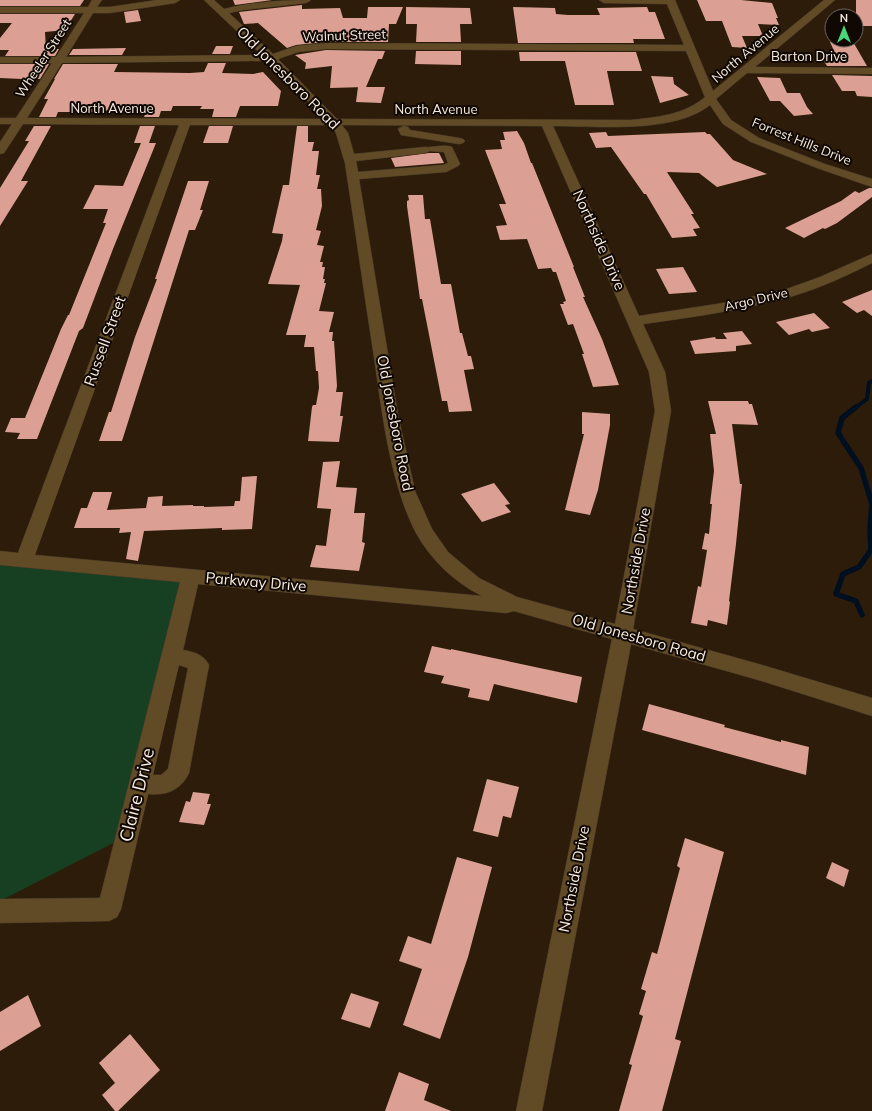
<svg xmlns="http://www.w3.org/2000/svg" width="872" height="1111" font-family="Mulish,sans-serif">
  <rect width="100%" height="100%" fill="#2d1c0a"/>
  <path fill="#164021" d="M0 561 182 578 125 837 0 901Z"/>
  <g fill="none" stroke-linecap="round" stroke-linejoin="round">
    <path stroke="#000f20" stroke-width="4" d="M855 408 867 399 869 383 872 381"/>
    <path stroke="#000f20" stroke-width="5.5" d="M856 407 842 418 838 433 861 468 872 504 870 530 871 550 859 567 843 574 836 594 856 601 862 615"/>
  </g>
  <g fill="#dba093">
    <path d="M0 0H84L80 6H0Z"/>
    <path d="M233 0H272L235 5Z"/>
    <path d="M697 0H741L772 3 778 18H776L779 25 758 24 763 36H742L747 48 732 47 722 21H706Z"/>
    <rect x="856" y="0" width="16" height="26"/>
    <path d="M302 5V9L340 8 343 18H367L368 7H403L396 24H389L388 42H326L296 45 287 48 258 23 244 24 239 12Z"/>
    <path d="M406 7 470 8 472 24H460L461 42H416L417 24H406Z"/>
    <path d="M513 7 555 8 556 14 568 15H600L597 8 647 7 649 12H655L665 39H633L634 43H518Z"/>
    <path d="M138 10 141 21 126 23 124 12Z"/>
    <path d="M0 14H75L65 30 45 32 46 49H59L55 56H5L9 50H0V38L12 23H0Z"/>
    <path d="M830 38H832V40H852L867 66H827L822 58H825L822 53H835L830 42H832Z"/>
    <path d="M216 46H233L230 54H212Z"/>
    <path d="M126 48 122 55H69L73 49Z"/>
    <path d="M326 50 385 51 382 59H378L366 87 330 88 332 66 305 69 306 63 295 55Z"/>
    <path d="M416 51H461V65L415 64Z"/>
    <path d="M519 52H636L642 71H607L614 105H575L565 61H520Z"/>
    <path d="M208 63H226L222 73 253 74 263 72 281 91 278 106H240L236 117H212L214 109H200L202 106H173L171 111H161L159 117H144L146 112 94 110 93 112H58L56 117H39L48 99H44L55 79H54L63 64H118L114 72 190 73 204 72Z"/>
    <path d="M0 64H49L40 79H22L0 78Z"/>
    <path d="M832 75 872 76V97L857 96 855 91H842Z"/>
    <path d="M651 76 673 77 674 84 689 95 660 103Z"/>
    <path d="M757 77 780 78 787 93H800L807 107 813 114 794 116 780 101H770Z"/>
    <path d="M358 87H385L381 103 356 102Z"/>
    <path d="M34 126H51L21 181H28L0 226V188L29 141H25Z"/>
    <path d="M140 126H155L149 143H134Z"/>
    <path d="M209 126H233L228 143H203Z"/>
    <path d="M297 126H308V142H314L312 151H319L316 175H320L317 189H321L322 206 316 230 321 231 317 245 324 246 320 262H323L322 267H325L323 279H325L324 283H326L319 311 334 312 329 332H333L332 341H334L337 386 336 392H343L340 416H343L339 442 308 441 312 407 313 405H316L319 388 318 371H316L314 347H304L306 335H286L300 285 268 284 282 241 283 234 272 233 283 185H289Z"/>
    <path d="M517 131 524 143 531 163H532L574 267H573L585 297H583L602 339 619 385 593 387 582 354H584L573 324 568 325 560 304H564L563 302 566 301 556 272H553L551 268 538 269 527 239 500 240 496 226 507 225 499 204H506L485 150 502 149 500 140H505L503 132Z"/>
    <path d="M606 132 608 136 705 132 707 134H710L733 160 767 174 717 187 699 173 667 172 694 214H691L700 228 693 229 697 236 672 238 646 194H644L611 147 596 148 589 133Z"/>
    <path d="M141 143H156L113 249 83 328 79 331 37 439H17L20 433 5 432 11 418H25L61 329 68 315H69L106 223H103L108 209H83L95 185 123 186Z"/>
    <path d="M429 153H439L444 163 395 167 391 158Z"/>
    <path d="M188 181H209L200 210H203L195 230H189L122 441H99L109 412H111L135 337 157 279H155Z"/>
    <path d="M869 188H872V197L837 223 825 229 823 228 804 238 785 228 841 201 855 191 859 193Z"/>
    <path d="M408 195H423L425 219H430L441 284H451L460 333H462L468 356H471L474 369 464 370 472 411 449 412 447 401H442L422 299H420L407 206V201L409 200Z"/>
    <path d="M683 267 697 292 669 294 656 269Z"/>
    <path d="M872 290V316L864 310 857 313 842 302Z"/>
    <path d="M814 313 830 328 812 332 809 329 789 335 776 322Z"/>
    <path d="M742 331 752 344 736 346V351L695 354 690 341 715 337 716 339H727L723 333Z"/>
    <path d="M708 401H748L749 404H752L758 425 732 424 740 484H742L736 544 729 601 730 602 727 625 708 620 707 626 691 623 698 586 701 587 707 550 702 549 705 533 709 534 712 504H710L714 471 710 434H716Z"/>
    <path d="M582 412 610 414V425L598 490 590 515 565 510 584 434H582Z"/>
    <path d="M340 461 336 487 357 488 354 513H365L362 542 365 543 359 571 310 567 316 545 326 546 331 509 317 508 323 462Z"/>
    <path d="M257 476 252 529 222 530V528L144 531 138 561 126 559 131 532 119 533 120 528H74L81 508H87L93 492H112L107 510 146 508 148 497 163 496 162 506 193 505V506H204V507L234 506 235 501H240L242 477Z"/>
    <path d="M494 483 510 504 505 505 511 512 482 522 461 494Z"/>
    <path d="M432 646 451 650V649L582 677 577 703 494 684 489 701 468 697 470 689 441 683 444 676 424 672Z"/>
    <path d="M649 704 725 725 724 727 781 742V740L809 747 806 775 642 730Z"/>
    <path d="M487 779 519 787 511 818 503 816 498 837 473 831Z"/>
    <path d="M193 792 210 794 207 804H211L204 825 179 822 186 801 190 802Z"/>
    <path d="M685 838 724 852 675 1039 681 1041 662 1111H619L632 1065 629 1064 643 1016 639 1014 646 991 641 989 652 952 657 954 680 868 677 866Z"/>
    <path d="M457 857 492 867 468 957 440 1039 403 1025 422 969 399 961 408 936 431 944Z"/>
    <path d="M832 862 849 870 844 887 826 878Z"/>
    <path d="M351 993 379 1002 370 1028 341 1019Z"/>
    <path d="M28 995 41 1026 0 1051V1012Z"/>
    <path d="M130 1034 160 1070 118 1111H115L102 1095 115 1083 99 1063Z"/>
    <path d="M399 1072 429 1084 424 1100 451 1111H385Z"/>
  </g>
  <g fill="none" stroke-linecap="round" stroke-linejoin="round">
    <g stroke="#493928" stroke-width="1">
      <g id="minor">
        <path d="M92 0H102L97 7H110L157 0H180L175 3 110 13H93L66 57 262 55 204 0H214L224 9C253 2 281 0 311 0L306 3 243 10 229 13 273 54 296 46 326 43 684 45 667 4 604 3 599 0H675L713 91 824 0H835L755 67 872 68V74L747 73 716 99 731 120 759 138 825 164 872 179V187L817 168 751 142 723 124 710 105C674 134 597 126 553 126L639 316 723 303 784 290 820 277 872 254V263C846 276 820 288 793 296 744 310 693 317 643 324L665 372 671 411 633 629 762 665 872 698V716L762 681 631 644 542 1111H516L612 639 514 611 506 613 198 584 183 650C194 652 203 654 209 665L189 773C181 790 166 796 148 794L121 909 117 917 109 921 0 923V899L100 898 180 582 0 565V551L18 553 179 125 23 124 4 153 0 154V142L12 124H0V118H16L52 63H0V57H56L84 13H0V7H88ZM326 49 686 51 705 97C684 115 658 117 631 120L337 119 278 59 298 52ZM268 61 325 119 27 118 62 63ZM190 125H331L336 133 345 163C355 228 364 293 374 357 382 412 390 483 416 533 431 560 454 582 482 596L35 555ZM342 125 542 126 649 372 655 411 615 624 517 597 479 578 448 552 432 529 415 491 398 415 359 179 446 172 458 166 460 164 452 147C443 144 432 148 425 147L354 154 348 133ZM430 151 444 152 448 163 443 165 358 172 356 161 425 153ZM179 665 188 668 168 769 161 775H153Z"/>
        <path d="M404 126 408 127 410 130 459 138 463 139 465 141 463 143 459 144 401 135 398 129Z"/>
      </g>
    </g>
    <use href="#minor" fill="#614b27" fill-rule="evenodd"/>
  </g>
  <g text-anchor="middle" stroke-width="4" stroke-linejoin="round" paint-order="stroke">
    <g font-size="13" fill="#f7ebe0" stroke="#100803">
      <text transform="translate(344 35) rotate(-2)" y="5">Walnut Street</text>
      <text transform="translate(745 53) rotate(-40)" y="5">North Avenue</text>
      <text x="809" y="61">Barton Drive</text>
      <text transform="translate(43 58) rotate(-57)" y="5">Wheeler Street</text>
      <text x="112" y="113">North Avenue</text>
      <text x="436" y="114">North Avenue</text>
      <text transform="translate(802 141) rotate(22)" y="5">Forrest Hills Drive</text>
      <text transform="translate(756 299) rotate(-13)" y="5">Argo Drive</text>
    </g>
    <g font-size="15" fill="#f7ebe0" stroke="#100803">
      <text transform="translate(288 78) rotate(45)" y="5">Old Jonesboro Road</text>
      <text transform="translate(599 240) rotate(66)" y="5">Northside Drive</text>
      <text transform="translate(105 341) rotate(-70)" y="5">Russell Street</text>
      <text transform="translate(395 423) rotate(79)" y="5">Old Jonesboro Road</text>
      <text transform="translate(636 561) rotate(-80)" y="5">Northside Drive</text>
      <text transform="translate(256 582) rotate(5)" y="5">Parkway Drive</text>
      <text transform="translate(639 638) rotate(16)" y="5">Old Jonesboro Road</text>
      <text transform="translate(574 879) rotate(-79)" y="5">Northside Drive</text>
    </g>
    <g font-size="18" fill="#f7ebe0" stroke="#100803">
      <text transform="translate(137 795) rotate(-76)" y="6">Claire Drive</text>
    </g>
  </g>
  <g transform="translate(844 28)"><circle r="19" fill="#100803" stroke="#6c635b"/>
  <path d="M0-3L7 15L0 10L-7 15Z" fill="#48d778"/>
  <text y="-6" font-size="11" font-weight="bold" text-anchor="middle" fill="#f7ebe0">N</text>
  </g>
</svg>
